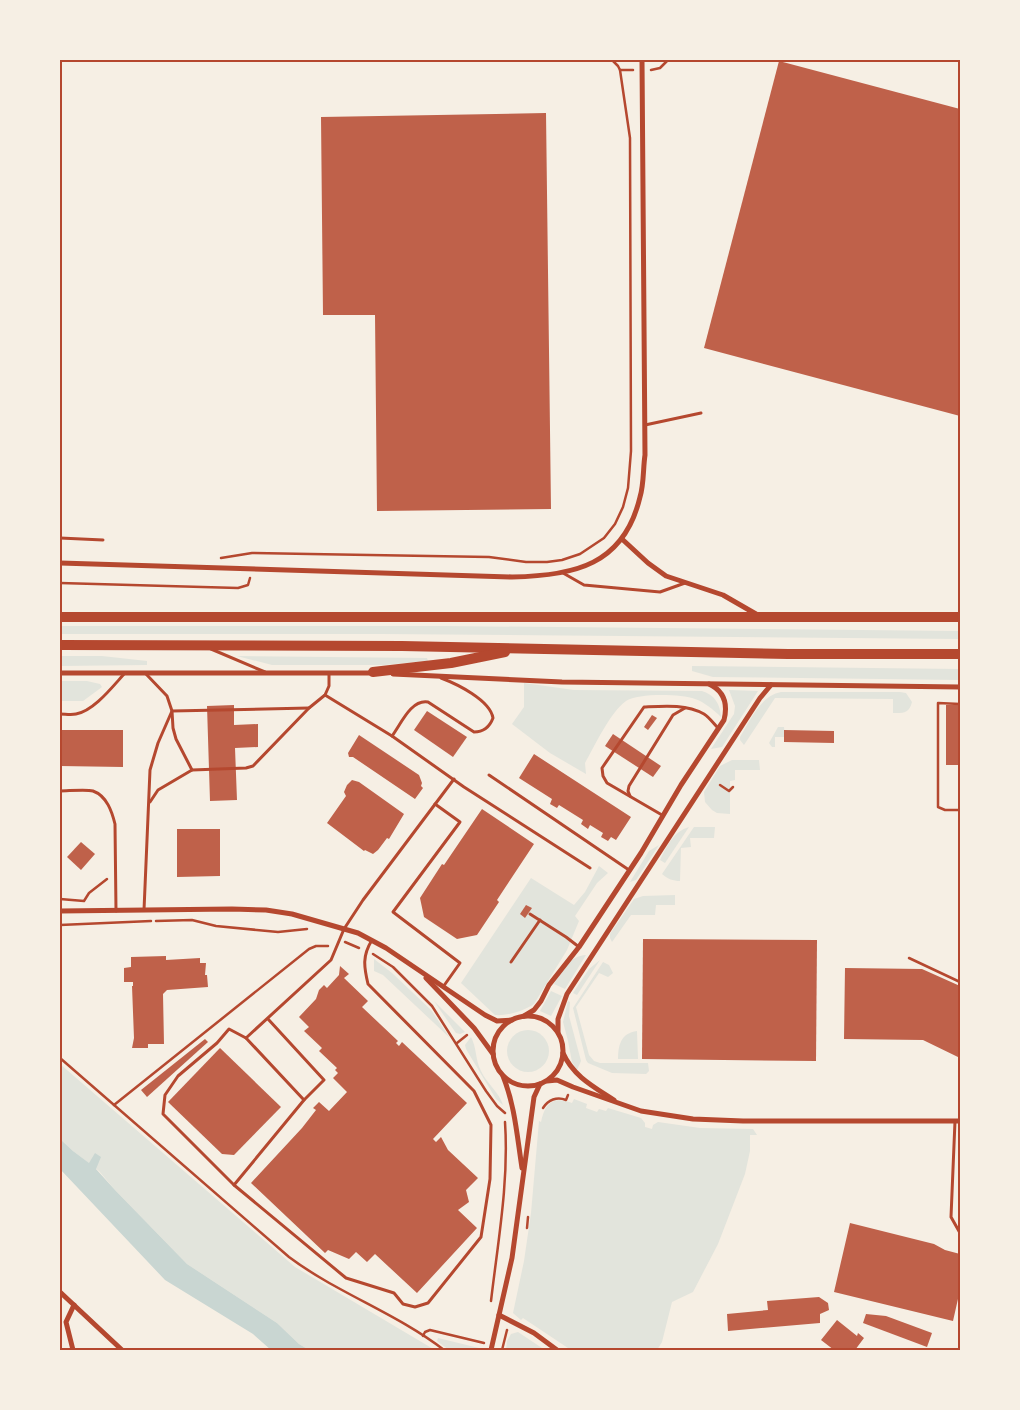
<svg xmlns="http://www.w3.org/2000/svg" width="1020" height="1410" font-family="Ubuntu,sans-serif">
  <rect width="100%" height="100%" fill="#f6efe4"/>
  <g fill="#e2e4dc">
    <path d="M60 626H444L960 631V639L381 634H60Z"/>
    <path d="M60 656H102L147 661V665L60 666Z"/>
    <path d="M237 656 427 658 428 661 384 665H272Z"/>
    <path d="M692 666 960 669V680L713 677 692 671Z"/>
    <path d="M60 681H87L100 684 102 687 83 701H60Z"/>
    <path d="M524 683 574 690 702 691C715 695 720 704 721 717 714 710 704 702 695 699 681 694 638 693 626 701 611 711 594 747 585 763L586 774 550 753 512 724 524 707Z"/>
    <path d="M729 690 758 691 722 747 711 749 734 714 735 706Z"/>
    <path d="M781 692H900L906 693 912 702C909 714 903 713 893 713V699L775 698 744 745 740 740V737C750 721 760 696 781 692Z"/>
    <path d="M778 727H784L785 737H775V747H772L769 743Z"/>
    <path d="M732 760H759L760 770H735V780L730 781V814L717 813 712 810 705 802 704 792 720 766Z"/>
    <path d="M689 827 665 863 660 860C666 847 674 831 689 827Z"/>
    <path d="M694 827H715L714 838H690L691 847 681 848 680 881C673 881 668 879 662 874Z"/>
    <path d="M659 845 636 880 630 882 649 851Z"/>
    <path d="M599 866 608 873 597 883 575 916 579 921 567 950 534 1004C524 1011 507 1016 495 1015L461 983 531 878 574 905 585 892Z"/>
    <path d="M675 895V905H656L655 915H631L612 942 610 938V934L634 899 643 896Z"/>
    <path d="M586 955 565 989 554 984C561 970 570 956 586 955Z"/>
    <path d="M374 959 392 973 431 1010 450 1038 383 975 374 971Z"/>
    <path d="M600 960 577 995 573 993 589 969Z"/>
    <path d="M603 962 609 965 613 973 608 977 599 973 576 1007 589 1055 594 1061 600 1063H648L649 1071 646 1074 612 1073 588 1063 586 1060 573 1008Z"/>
    <path d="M551 991 562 996 551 1016 540 1011Z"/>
    <path d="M434 1001 465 1032 460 1034 456 1033Z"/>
    <path d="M568 1001 570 1002 569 1016 581 1061 577 1070 572 1062 568 1041 563 1022Z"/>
    <circle cx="528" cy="1051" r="21"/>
    <path d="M637 1031 638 1059H618C618 1045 621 1033 637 1031Z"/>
    <path d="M471 1037C477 1048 475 1060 481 1071 487 1084 499 1092 503 1105L496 1099 466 1049 465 1045Z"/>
    <path d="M60 1064 295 1267 435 1350H309L299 1344 277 1323 187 1264 115 1190 99 1171 73 1151 60 1139Z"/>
    <path d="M574 1099 587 1104 586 1108 597 1112 599 1109 606 1111 608 1108 641 1118 645 1123V1127L652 1129 653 1125 658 1122 700 1128 753 1129 757 1135H750V1151L745 1174 718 1244 693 1292 672 1302 662 1342 657 1350H571L523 1318 521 1320 513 1313 524 1261 531 1213 539 1121 541 1122C545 1103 553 1096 572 1103Z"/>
    <path d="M518 1332 545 1350H506L507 1341 511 1334Z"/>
    <path d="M438 1338 479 1348V1350H449L437 1341Z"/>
  </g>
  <path fill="#c9d6d2" d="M60 1139 73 1151 89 1163 95 1153 101 1157 96 1169 115 1190 187 1264 277 1323 299 1344 309 1350H271L253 1334 165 1280 60 1169Z"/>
  <g fill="#bf614a">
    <path d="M779 61 960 109V416L704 348Z"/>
    <path d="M546 113 551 509 377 511 375 315H323L321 117Z"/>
    <path d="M234 705V725L258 724V747L235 748 237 800 210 801 207 706Z"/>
    <rect x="946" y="705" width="14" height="60"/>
    <path d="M427 711 467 737 453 757 414 730Z"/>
    <path d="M652 715 657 718 648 730 644 727Z"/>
    <path d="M60 730H123V767L60 766Z"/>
    <path d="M784 730 834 731V743L784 742Z"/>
    <path d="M613 734 661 766 653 777 605 746Z"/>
    <path d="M359 735 419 775 422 783 421 786 423 788 415 799 353 757H349L348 753Z"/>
    <path d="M534 754 631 817 616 840 611 837 608 841 601 837 603 833 590 825 588 829 581 824 583 820 559 805 557 808 550 804 552 799 519 778Z"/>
    <path d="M352 780 359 782 404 814 389 839 387 838 378 850 373 854 365 850 364 851 327 823 346 796 344 792 347 785Z"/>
    <path d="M482 809 534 844 497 900 499 902 477 935 457 939 424 917 420 898 442 864 444 865Z"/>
    <path d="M177 829H220V876L177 877Z"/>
    <path d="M81 842 95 854 81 870 67 857Z"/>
    <path d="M526 905 532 908 525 918 520 914Z"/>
    <path d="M643 939 817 940 816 1061 642 1059Z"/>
    <path d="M166 956V960L200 958V963H206L205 975H207L208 987 167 990 163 994 164 1044H148V1048H132L134 1038 132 986H133V982H124V968L131 967V957Z"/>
    <path d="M340 966 349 974 344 978 368 1001 362 1007 398 1041 396 1043 399 1046 402 1042 467 1103 433 1139 436 1142 441 1137 448 1150 478 1178 466 1190 469 1202 458 1210 477 1228 417 1293 375 1254 367 1262 356 1252 349 1259 328 1250 325 1253 251 1183 302 1128 316 1110 313 1108 319 1102 329 1111 347 1092 333 1078 338 1073 335 1070 337 1068 319 1051 322 1048 304 1031 309 1027 299 1017 316 999 319 990 324 985 327 988 339 975Z"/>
    <path d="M845 968 922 969 960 986V1058L923 1040 844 1039Z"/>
    <path d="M205 1039 208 1042 147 1097 141 1090Z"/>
    <path d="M220 1048 281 1107 234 1155 222 1154 168 1102Z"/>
    <path d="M850 1223 934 1244 945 1250 960 1254V1290L953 1321 834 1292Z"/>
    <path d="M819 1297 828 1303 829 1310 820 1314V1323L728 1331 727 1314 768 1310 767 1301Z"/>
    <path d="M866 1314 886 1316 932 1333 927 1347 863 1323Z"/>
    <path d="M837 1320 857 1336 858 1333 864 1338 855 1350H834L821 1340Z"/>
  </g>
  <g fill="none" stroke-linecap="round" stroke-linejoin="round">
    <g stroke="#b5482f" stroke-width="2.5">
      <path d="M620 70H633"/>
      <path d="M651 70 660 68 668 60"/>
      <path d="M221 558 252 553 310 554 489 557 526 562H547L562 560 580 554 604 538 615 524 623 507 628 488 631 451 630 138 620 70 618 66 612 60"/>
      <path d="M60 583 238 588 248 585 250 578"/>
      <path d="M960 704 938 703V807L945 810H960"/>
      <path d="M720 785 729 791 733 787"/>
      <path d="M60 899 84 901 89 893 107 879"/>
      <path d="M156 921 192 920 216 926 278 932 307 929"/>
      <path d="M60 925 151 921"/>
      <path d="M345 942 359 948"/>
      <path d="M373 954 393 967 432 1006 486 1091 497 1106 505 1113"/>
      <path d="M909 958 960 982"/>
      <path d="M457 1043 467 1035"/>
      <path d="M60 1058 289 1257C337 1293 396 1313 444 1350"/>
      <path d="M114 1105 309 949 316 946H328"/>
      <path d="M543 1108C548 1100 557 1096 566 1100L568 1095"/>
      <path d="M527 1228 528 1217"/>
      <path d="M491 1301C498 1241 509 1182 505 1122"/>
      <path d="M423 1336 425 1332 430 1330 484 1343"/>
      <path d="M502 1350 507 1330"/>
    </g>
    <g stroke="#b5482f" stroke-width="3">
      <path d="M645 425 701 413"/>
      <path d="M60 538 103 540"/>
      <path d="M563 573 584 585 660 592 685 583"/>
      <path d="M211 649 265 672"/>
      <path d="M146 674 167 696 172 711 173 728 176 739 192 770"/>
      <path d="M325 695 392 736 464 787 590 868"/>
      <path d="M60 714C65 714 71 715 76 714 94 711 113 686 125 673"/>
      <path d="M392 736C401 724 411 699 428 702L474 732C484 732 490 726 493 718 490 700 457 684 441 678"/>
      <path d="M489 775 629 870"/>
      <path d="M60 791C68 791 86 789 93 791 107 796 112 812 115 824L116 911"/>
      <path d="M630 796 628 791 629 786 673 715 685 708"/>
      <path d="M150 802 158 790 192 770 246 768 253 766 309 708 325 695 329 686V673"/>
      <path d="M435 804 460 822 393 912 460 963 443 987"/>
      <path d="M662 815 607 783 603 776 602 768 644 707C664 706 686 704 704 714 709 717 714 724 718 728"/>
      <path d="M144 910 150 770 158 743 172 711 309 708"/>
      <path d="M530 914 566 937 579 947"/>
      <path d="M372 940C362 956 364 967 368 984L474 1091 491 1125 490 1179 481 1237 428 1303 415 1307 403 1304 394 1293 346 1278 234 1185 163 1114 165 1095 178 1076 217 1043 229 1029 246 1038 331 960 344 929 363 900 454 779"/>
      <path d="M511 962 540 920"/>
      <path d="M246 1038 304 1100"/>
      <path d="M955 1121 951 1217 960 1233"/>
      <path d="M234 1185 304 1100 324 1080 268 1019"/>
    </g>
    <g stroke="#b5482f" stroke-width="5">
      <path d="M622 539 648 563 666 576 723 595 756 614"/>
      <path d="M60 563 512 577C574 576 624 565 640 497 644 484 643 468 645 455L642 60"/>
      <path d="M60 673H374"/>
      <path d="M393 674 562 682 960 687"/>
      <path d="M60 911 232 909 266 910 292 914 358 933 386 948 485 1015 497 1021 512 1020"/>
      <path d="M426 978 474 1028 493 1054"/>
      <path d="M524 1016 534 1010 541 1001 549 985 579 947 641 853 681 785 724 720C728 704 724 691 709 684"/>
      <circle cx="528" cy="1051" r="35"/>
      <path d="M558 1032V1019L567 994 760 698 771 685"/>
      <path d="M563 1053C573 1076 594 1087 614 1100"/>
      <path d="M503 1076C515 1106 517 1136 522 1168"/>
      <path d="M547 1081 557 1080 573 1087 641 1111 693 1119 743 1121H960"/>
      <path d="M60 1292 122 1350"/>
      <path d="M499 1315 534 1333 557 1350"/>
      <path d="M73 1350 66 1322 74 1305"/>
      <path d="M491 1350 512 1258 534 1097 540 1084"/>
    </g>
    <g stroke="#b5482f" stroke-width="10">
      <path d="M60 617H960"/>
      <path d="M60 645 402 646 788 654H960"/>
      <path d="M373 672 451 663 505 652"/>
    </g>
  </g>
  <rect width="1020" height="1410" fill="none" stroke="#f6efe4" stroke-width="122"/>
  <rect x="61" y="61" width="898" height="1288" fill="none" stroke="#b5482f" stroke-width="2"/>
</svg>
